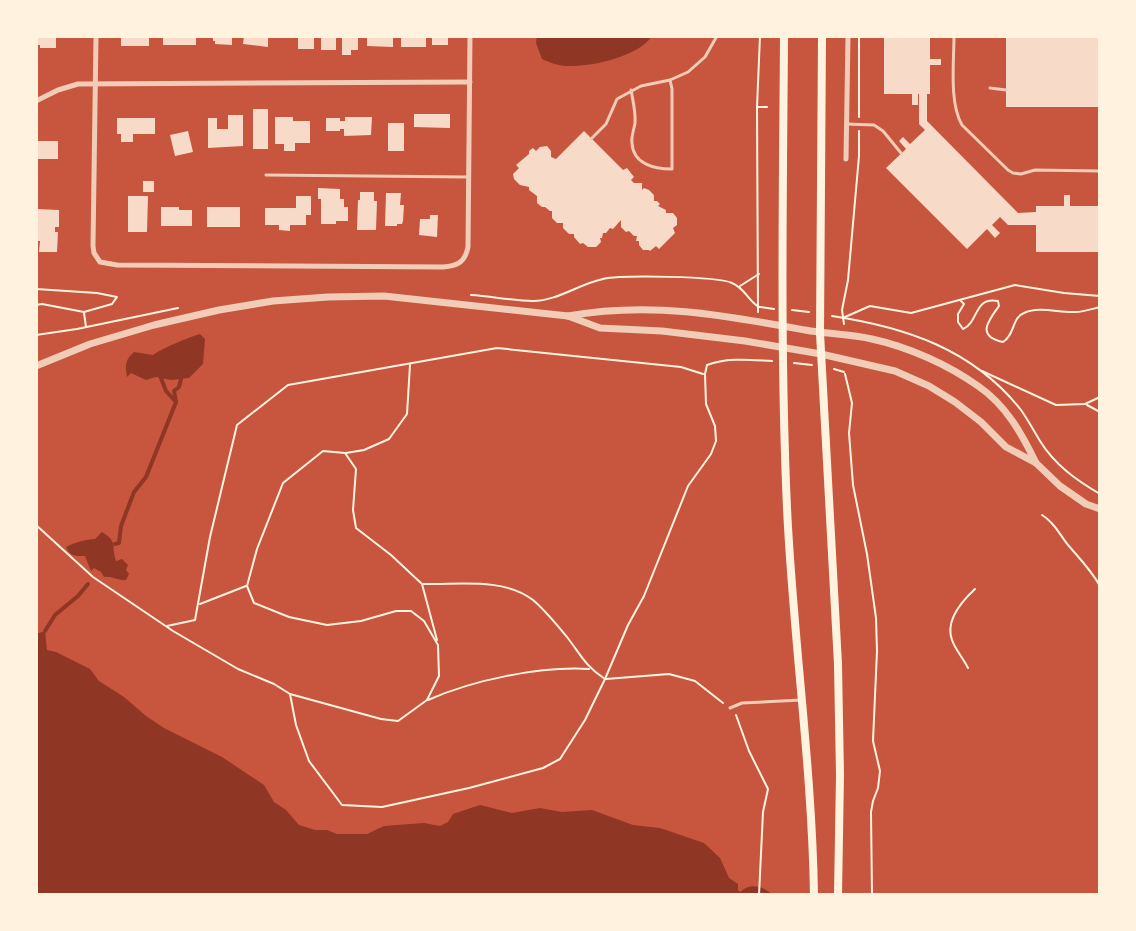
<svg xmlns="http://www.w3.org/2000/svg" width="1136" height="931" font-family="'DM Sans',sans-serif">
  <rect width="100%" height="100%" fill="#c8553d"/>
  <g fill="#8f3625">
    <path d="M537 36H652C638 57 591 67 566 66 558 66 549 62 542 59L536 43Z"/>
    <path d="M200 334 205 339 203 364 189 378 171 380 156 377 146 380 131 373 127 377C125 365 125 360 134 352L153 355C163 348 187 338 200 334Z"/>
    <path d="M102 532C118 542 111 545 116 561L122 559 128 565 126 570 129 574 126 580C118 581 113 576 104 577L101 572 94 568 91 571 85 556C76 556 70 557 66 547 73 543 87 539 95 539Z"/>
    <path d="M45 631 47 650 56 652 90 669 99 681 124 697 146 716 164 728 222 757 264 785 274 802 286 810 299 825 315 830H327L337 834H367L384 826 424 823 440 826 448 822 453 814 480 805 512 813 540 808 562 812 592 810 633 825 660 828 704 843 720 858 729 878 738 884V890L740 892C750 882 763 886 773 895H36V634Z"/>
  </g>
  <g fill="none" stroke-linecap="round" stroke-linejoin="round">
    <g stroke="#8f3625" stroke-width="4">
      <path d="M176 402 174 391 179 387 181 379"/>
      <path d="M115 544 119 543 121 526 134 492 146 477 176 402 166 391 161 378"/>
      <path d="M45 631 55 615 78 596 88 584"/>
    </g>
  </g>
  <g fill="#f7dbc8">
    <path d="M36 36H56V48H40V45H36Z"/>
    <rect x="121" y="36" width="28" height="10"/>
    <rect x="163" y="36" width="33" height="9"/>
    <path d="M213 36H232V45L215 44V41H213Z"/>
    <path d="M244 36H268V47L243 44Z"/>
    <rect x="298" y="36" width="16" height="13"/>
    <rect x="321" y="36" width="15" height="14"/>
    <path d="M342 36H358V50H351V55H342Z"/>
    <path d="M367 36H393V47L367 46Z"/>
    <rect x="401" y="36" width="25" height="11"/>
    <rect x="432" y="36" width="16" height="9"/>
    <path d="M884 36H930V59H941V65H930V94H927V121L1018 213 1036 212V206H1064V195H1070V206H1100V252H1036V225H1008L1000 217 992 225 1000 233 995 238 987 229 967 249 886 168 906 149 899 141 903 137 910 144 925 130 919 124V94H918V105H912V94H884Z"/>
    <rect x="1006" y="36" width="94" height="71"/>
    <rect x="253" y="109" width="15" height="40"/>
    <path d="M414 114H450V128L414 127Z"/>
    <path d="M228 115H243V146L208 148V118H217V129H228Z"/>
    <path d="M275 117H293V121H310V143H295V151H284V144H275Z"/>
    <path d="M345 117H372L371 135 344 136V129H340V131H326V118H340V121H345Z"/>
    <path d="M117 118H155V134H133V142H121V134H117Z"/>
    <rect x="388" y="123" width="16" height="28"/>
    <path d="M188 131 193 152 175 156 170 135Z"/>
    <path d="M584 131 623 170 627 168 634 177 631 180 634 183H642V190L644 188 649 190 654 195V201H657L660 204 658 206 666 210V213H673L677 218V225L673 228 675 233 659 249 656 246 650 251 649 250H643L639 245V241H636L637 236H634L629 231 626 232 621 227V220L613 229 610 228 606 233H603L602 238H600L601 242 596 247H588L583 243 580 244 574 237V234H569L563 228V223H557L552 218V211H550L545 207H542L537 203V196L529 190V187L520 185 514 179 513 174 519 168 516 165 529 154V151L533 148 536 151 540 147 547 146 551 151V157L556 159Z"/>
    <rect x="36" y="141" width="22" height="18"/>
    <rect x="143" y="181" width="11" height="11"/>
    <path d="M318 188 340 189V199H344V207H348V221H336V224H321V199H318Z"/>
    <path d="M360 192H374V201H377L376 230H357L358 200H360Z"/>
    <path d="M386 193H401L400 205H404L403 221 402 224H397V226H385Z"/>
    <path d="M128 196H148L147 232H128Z"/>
    <path d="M296 196H311V215H306V225H290V231L279 230V225H265V208H296Z"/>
    <path d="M161 207H179V210H192V226H161Z"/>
    <rect x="207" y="207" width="33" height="20"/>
    <path d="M37 209 59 210V227H55V232H58L57 252H39L40 241H36Z"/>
    <path d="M430 215H438L437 237 419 235 420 219H430Z"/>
  </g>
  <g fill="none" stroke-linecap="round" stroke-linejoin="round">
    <g stroke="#fff3e0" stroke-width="2">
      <path d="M758 107H767"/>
      <path d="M859 117V36"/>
      <path d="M740 286 759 274"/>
      <path d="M36 289 97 293 117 297 112 304 84 312 42 304 36 305"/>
      <path d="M471 295C491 296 513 301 533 301 557 301 579 284 603 279 621 275 717 276 732 283 745 288 748 301 759 307"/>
      <path d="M961 301 964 304 958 314V322L963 329C979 322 974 296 998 301L999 306C988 321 976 336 1003 342 1015 335 1012 317 1024 313 1040 306 1059 313 1075 312 1083 312 1092 309 1100 307"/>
      <path d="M760 307 774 309"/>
      <path d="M792 310 809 312"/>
      <path d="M758 312 757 107 760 36"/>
      <path d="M84 313 86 327"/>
      <path d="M832 316C905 327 973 349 1021 410 1028 420 1034 431 1040 441 1055 465 1076 480 1100 494"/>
      <path d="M845 317 870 306 911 313 1015 285 1064 293 1100 296"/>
      <path d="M844 324 842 310 848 280 859 156V131"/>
      <path d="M36 335 77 329 178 308"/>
      <path d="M794 363 812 365"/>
      <path d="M834 369 844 372"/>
      <path d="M982 371 1056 405 1085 404 1100 397"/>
      <path d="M845 374 852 403 849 433 853 485 867 554 876 618 877 651 873 741 880 771 878 788 873 801 871 812 872 895"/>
      <path d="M1087 405 1100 412"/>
      <path d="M346 453 364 450 389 439 407 414 410 365"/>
      <path d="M1042 515C1054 522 1060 535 1068 545 1080 559 1091 570 1100 586"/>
      <path d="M36 525 93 577 173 631 238 669 274 684 290 694 381 719 398 721 427 700 439 676 438 645 424 621 411 611H396L361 621 327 625 289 617 254 603 247 586 257 549 283 483 323 451 345 453 356 469 353 510 356 528 391 555 422 584C457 585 503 577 533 600 545 610 557 625 567 637 581 655 585 666 605 679"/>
      <path d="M422 584 437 640"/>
      <path d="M200 604 246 586"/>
      <path d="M167 626 195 620 210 537 237 425 288 385 497 348 681 367 703 374"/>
      <path d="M968 668C963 658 955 649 952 640 945 621 962 601 975 589"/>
      <path d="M606 679 669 674 695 681 723 703"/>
      <path d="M290 694 296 725 309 761 342 805 382 807 469 788 543 768 560 759 585 720 605 679 628 625 644 596 688 486 711 454 716 441 715 426 706 404 705 374 707 365C728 357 751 360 772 361"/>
      <path d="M428 700C473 680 540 666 589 669"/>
      <path d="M736 715 749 751 768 789 763 812 759 895"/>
    </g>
    <g stroke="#f1ccb7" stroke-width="3">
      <path d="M954 36C954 61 949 103 962 125L1008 170 1013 173 1021 174 1035 170 1100 171"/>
      <path d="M990 88 1006 90"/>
      <path d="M631 90C633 101 636 113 635 123 634 130 631 136 632 143 633 164 654 169 672 169V89L670 80"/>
      <path d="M846 124 874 125 883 131 901 153"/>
      <path d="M591 139 606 124 617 99 641 86 670 80 688 72 705 57 717 36"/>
      <path d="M266 175 468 177"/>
      <path d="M730 708 742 703 801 700"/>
    </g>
    <g stroke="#f1ccb7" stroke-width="5">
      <path d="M96 36 93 246 94 253 100 262 117 265 443 267C458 266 465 262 468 247L470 36"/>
      <path d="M36 101 58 90 78 84 470 82"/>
      <path d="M846 159 848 36"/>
    </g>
    <g stroke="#f1ccb7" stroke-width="7">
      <path d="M568 316C650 301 724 315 805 330 827 334 850 334 872 339 908 347 947 364 978 386 1006 405 1022 434 1036 463"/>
      <path d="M36 366 90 344 154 325 219 310 273 301 328 297 384 296 568 316 600 328 662 331 745 341 821 354 895 371 929 386 955 402 981 422 1006 447 1036 463 1060 486 1086 504 1100 509"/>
    </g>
    <g stroke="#fff3e0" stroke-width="8">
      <path d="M784 36C783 194 780 351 787 508 793 637 812 766 814 895"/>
      <path d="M822 36 820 333 838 664 840 775 838 895"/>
    </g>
  </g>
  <rect width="1136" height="931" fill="none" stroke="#fff3e0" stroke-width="76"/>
</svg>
